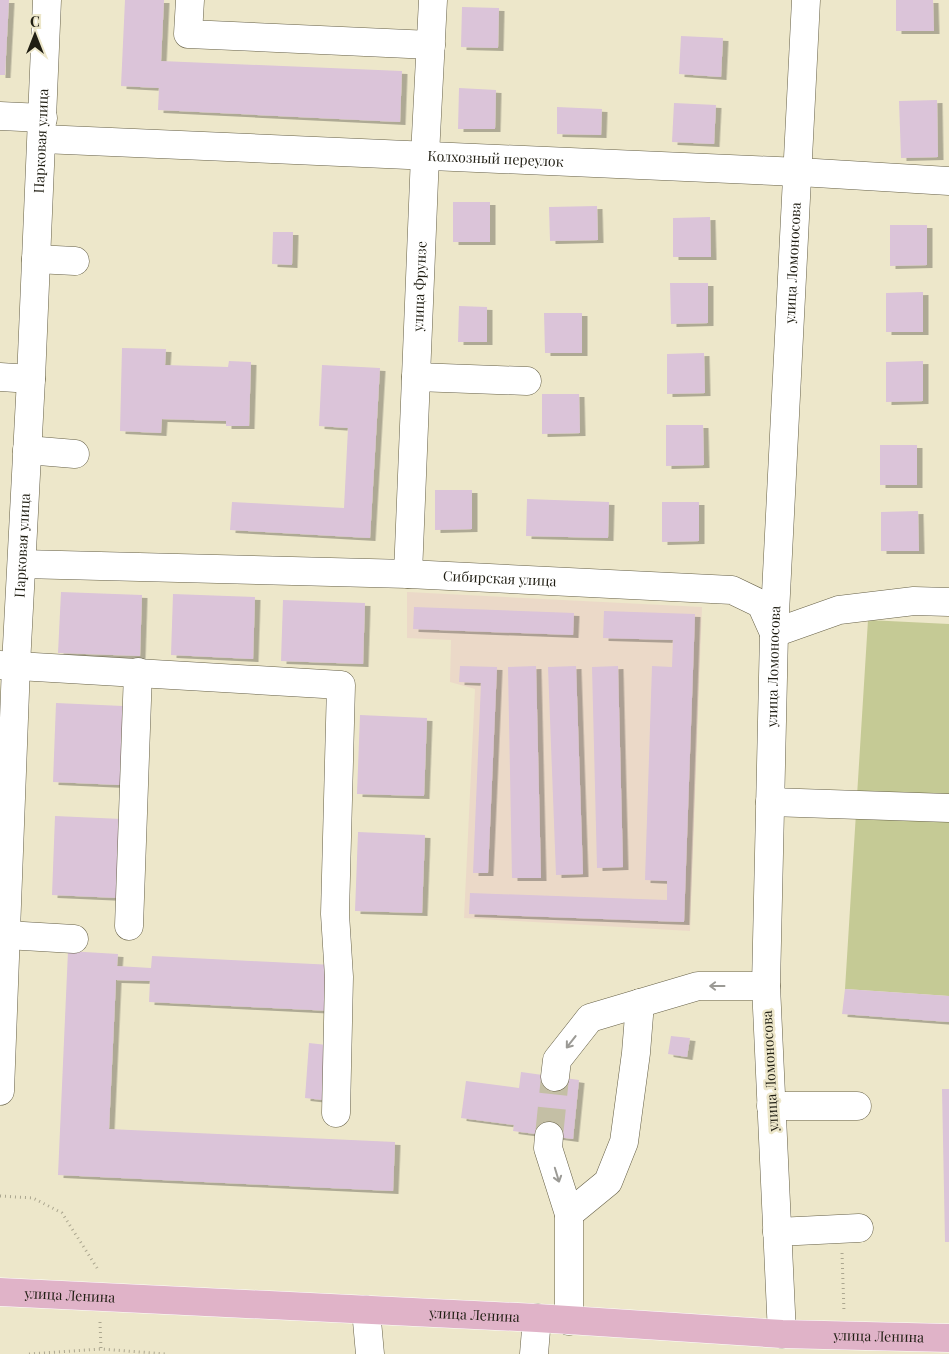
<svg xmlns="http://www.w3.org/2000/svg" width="949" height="1354" font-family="'Playfair Display',serif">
  <defs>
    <filter id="shadow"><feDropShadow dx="5.5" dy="3" stdDeviation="0" flood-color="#0004"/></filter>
  </defs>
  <rect width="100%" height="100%" fill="#ede7ca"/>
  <path fill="#ebd9c8" d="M407 592 702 607 690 931 464 918 475 689 450 682 451 640 407 638Z"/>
  <path fill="#c5ca95" d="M868 620 949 624V996L845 989Z"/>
  <g fill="#dbc4d9" filter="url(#shadow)">
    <path d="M0 0H9L5 75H0Z"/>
    <path d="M125 0H164L161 61 402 71 400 122 158 110 159 88 121 86Z"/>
    <path d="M896 0H933L934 31H896Z"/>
    <path d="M462 7 499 8 498 48 461 47Z"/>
    <path d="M681 36 723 38 721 77 679 74Z"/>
    <path d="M459 88 496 90 495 129H458Z"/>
    <path d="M937 100 938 157 901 158 899 101Z"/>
    <path d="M674 103 716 105 714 144 672 142Z"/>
    <path d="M557 107 602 109 601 135 557 134Z"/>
    <rect x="453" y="202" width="37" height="40"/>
    <path d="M597 206 598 240 550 241 549 207Z"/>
    <path d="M710 217 711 257H673V218Z"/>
    <path d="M890 225H927V265L890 266Z"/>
    <path d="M273 232H293L292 265 272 264Z"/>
    <path d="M670 283H708V323L671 324Z"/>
    <path d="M923 292V332H886V293Z"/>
    <path d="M459 306 487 307V342H458Z"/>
    <path d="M544 313H582V353H545Z"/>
    <path d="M122 348 166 349 165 365 228 367 229 361 251 362 249 426H226V421L162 419 161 433 120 431Z"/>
    <path d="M704 353 705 393 667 394V354Z"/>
    <path d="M923 361V401L886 402V362Z"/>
    <path d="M322 365 380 368 370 538 230 530 232 502 344 508 348 428 319 426Z"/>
    <path d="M542 394H579L580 433 542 434Z"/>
    <path d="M666 425H703L704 465 666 466Z"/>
    <rect x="880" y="445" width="37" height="40"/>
    <path d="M435 490H472V529L435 530Z"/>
    <path d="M527 499 609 502 608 538 526 536Z"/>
    <path d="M662 502H699V541L662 542Z"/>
    <path d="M918 511 919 551H881V512Z"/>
    <path d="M61 592 142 595 140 656 58 653Z"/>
    <path d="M173 594 255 597 253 659 171 655Z"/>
    <path d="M283 600 365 603 363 664 281 661Z"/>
    <path d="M414 607 574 613 573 635 413 629Z"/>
    <path d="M604 611 695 614 684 922 469 914 470 893 667 900V881L645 880 652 666 672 667 673 640 603 638Z"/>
    <path d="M460 666 497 667 488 873H473L481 683 459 682Z"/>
    <path d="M536 666 541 878H512L508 667Z"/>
    <path d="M576 666 583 874 556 875 548 667Z"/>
    <path d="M618 666 623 867 597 868 592 667Z"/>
    <path d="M56 703 123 706 120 785 53 782Z"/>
    <path d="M360 715 427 718 424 796 357 794Z"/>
    <path d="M55 816 122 819 119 898 52 895Z"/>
    <path d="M358 832 425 835 422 913 355 911Z"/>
    <path d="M68 951 118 954 117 966 151 968 152 956 334 965 332 1011 149 1002 150 981 116 980 109 1129 395 1142 393 1191 58 1175Z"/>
    <path d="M845 989 949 996V1022L842 1014Z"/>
    <path d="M671 1036 690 1038 687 1057 668 1054Z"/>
    <path d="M309 1043 327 1045 323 1100 305 1098Z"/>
    <path d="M521 1072 579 1080 573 1139 513 1131 514 1125 461 1118 466 1081 519 1088Z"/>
    <path d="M942 1089H949V1242H945Z"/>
  </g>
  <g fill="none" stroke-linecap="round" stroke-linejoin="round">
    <path stroke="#c4bfa5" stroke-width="28" stroke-dasharray="28 14" stroke-linecap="butt" d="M549 1136 555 1077"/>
    <g stroke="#666047" stroke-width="29">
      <g id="minor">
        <path d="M190 0 188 34 431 45"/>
        <path d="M0 116 43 118"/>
        <path id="s1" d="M42 139 799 172 949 181"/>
        <path d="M36 259 75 261"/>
        <path d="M0 377 31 379"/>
        <path d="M416 377 527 381"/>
        <path d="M27 450 75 454"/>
        <path id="s2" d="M22 564 408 574 732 590 761 604 774 633 839 610 914 601 949 602"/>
        <path id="s3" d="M408 574 425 155 433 0"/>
        <path d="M0 665 341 685 335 914 339 977 336 1113"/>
        <path d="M770 802 949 808"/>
        <path d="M129 926 138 672"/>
        <path d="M6 935 74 939"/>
        <path d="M555 1077 557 1060 590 1018 698 986H766"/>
        <path id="s4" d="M0 1091 16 665 31 379 47 0"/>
        <path d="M771 1106H857"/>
        <path d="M549 1136 548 1148 569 1214V1321"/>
        <path d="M569 1214 608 1182 624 1142 636 1053 640 1003"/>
        <path d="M777 1232 859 1228"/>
        <path d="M366 1310 370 1354"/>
        <path id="s5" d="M782 1334 766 986 774 633 806 0"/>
        <path d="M534 1354 537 1318"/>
      </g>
    </g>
    <g stroke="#fff" stroke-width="29">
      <g id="major">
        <path id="s6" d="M0 1292 537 1318 782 1334 949 1338"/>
      </g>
    </g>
    <g stroke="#aba68f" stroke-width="3" stroke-dasharray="1 4" stroke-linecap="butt">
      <path d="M0 1196 33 1198 62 1213 99 1271"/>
      <path d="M842 1253 844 1312"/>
      <path d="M100 1322 101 1349"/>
      <path d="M29 1354 101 1349 166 1354"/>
    </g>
    <use href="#minor" stroke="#fff" stroke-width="28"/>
    <use href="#major" stroke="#e0b3c8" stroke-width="28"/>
  </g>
  <defs><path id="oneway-shaft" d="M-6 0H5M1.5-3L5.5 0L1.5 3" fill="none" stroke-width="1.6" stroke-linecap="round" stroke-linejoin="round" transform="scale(1.25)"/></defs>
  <g stroke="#9b9a95">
    <use href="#oneway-shaft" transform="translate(717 986) rotate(180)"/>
    <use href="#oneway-shaft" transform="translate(571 1042) rotate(128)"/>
    <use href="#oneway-shaft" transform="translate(557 1175) rotate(73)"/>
  </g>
  <g text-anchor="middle" stroke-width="5" stroke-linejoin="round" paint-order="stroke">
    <g font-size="14" fill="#201e13" stroke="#ede7ca">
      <text dy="5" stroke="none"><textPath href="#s4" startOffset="951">Парковая улица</textPath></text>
      <text dy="5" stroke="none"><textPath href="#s1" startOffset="454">Колхозный переулок</textPath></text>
      <text dy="5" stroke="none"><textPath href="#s5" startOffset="1072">улица Ломоносова</textPath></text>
      <text dy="5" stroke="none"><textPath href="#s3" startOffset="288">улица Фрунзе</textPath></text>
      <text dy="5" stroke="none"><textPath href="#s4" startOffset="546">Парковая улица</textPath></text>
      <text dy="5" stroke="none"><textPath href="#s2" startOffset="478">Сибирская улица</textPath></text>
      <text dy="5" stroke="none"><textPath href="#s5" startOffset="668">улица Ломоносова</textPath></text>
      <text transform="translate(770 1071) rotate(-93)" y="5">улица Ломоносова</text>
      <text dy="5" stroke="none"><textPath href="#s6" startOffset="70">улица Ленина</textPath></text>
      <text dy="5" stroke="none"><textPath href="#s6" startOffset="475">улица Ленина</textPath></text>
      <text dy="5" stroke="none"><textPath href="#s6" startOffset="880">улица Ленина</textPath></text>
    </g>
  </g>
  <g transform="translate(35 35)" stroke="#ede7ca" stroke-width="4" paint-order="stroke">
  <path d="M0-4L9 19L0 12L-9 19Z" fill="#201e13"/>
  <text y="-8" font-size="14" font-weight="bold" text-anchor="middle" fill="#201e13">С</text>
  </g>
</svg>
